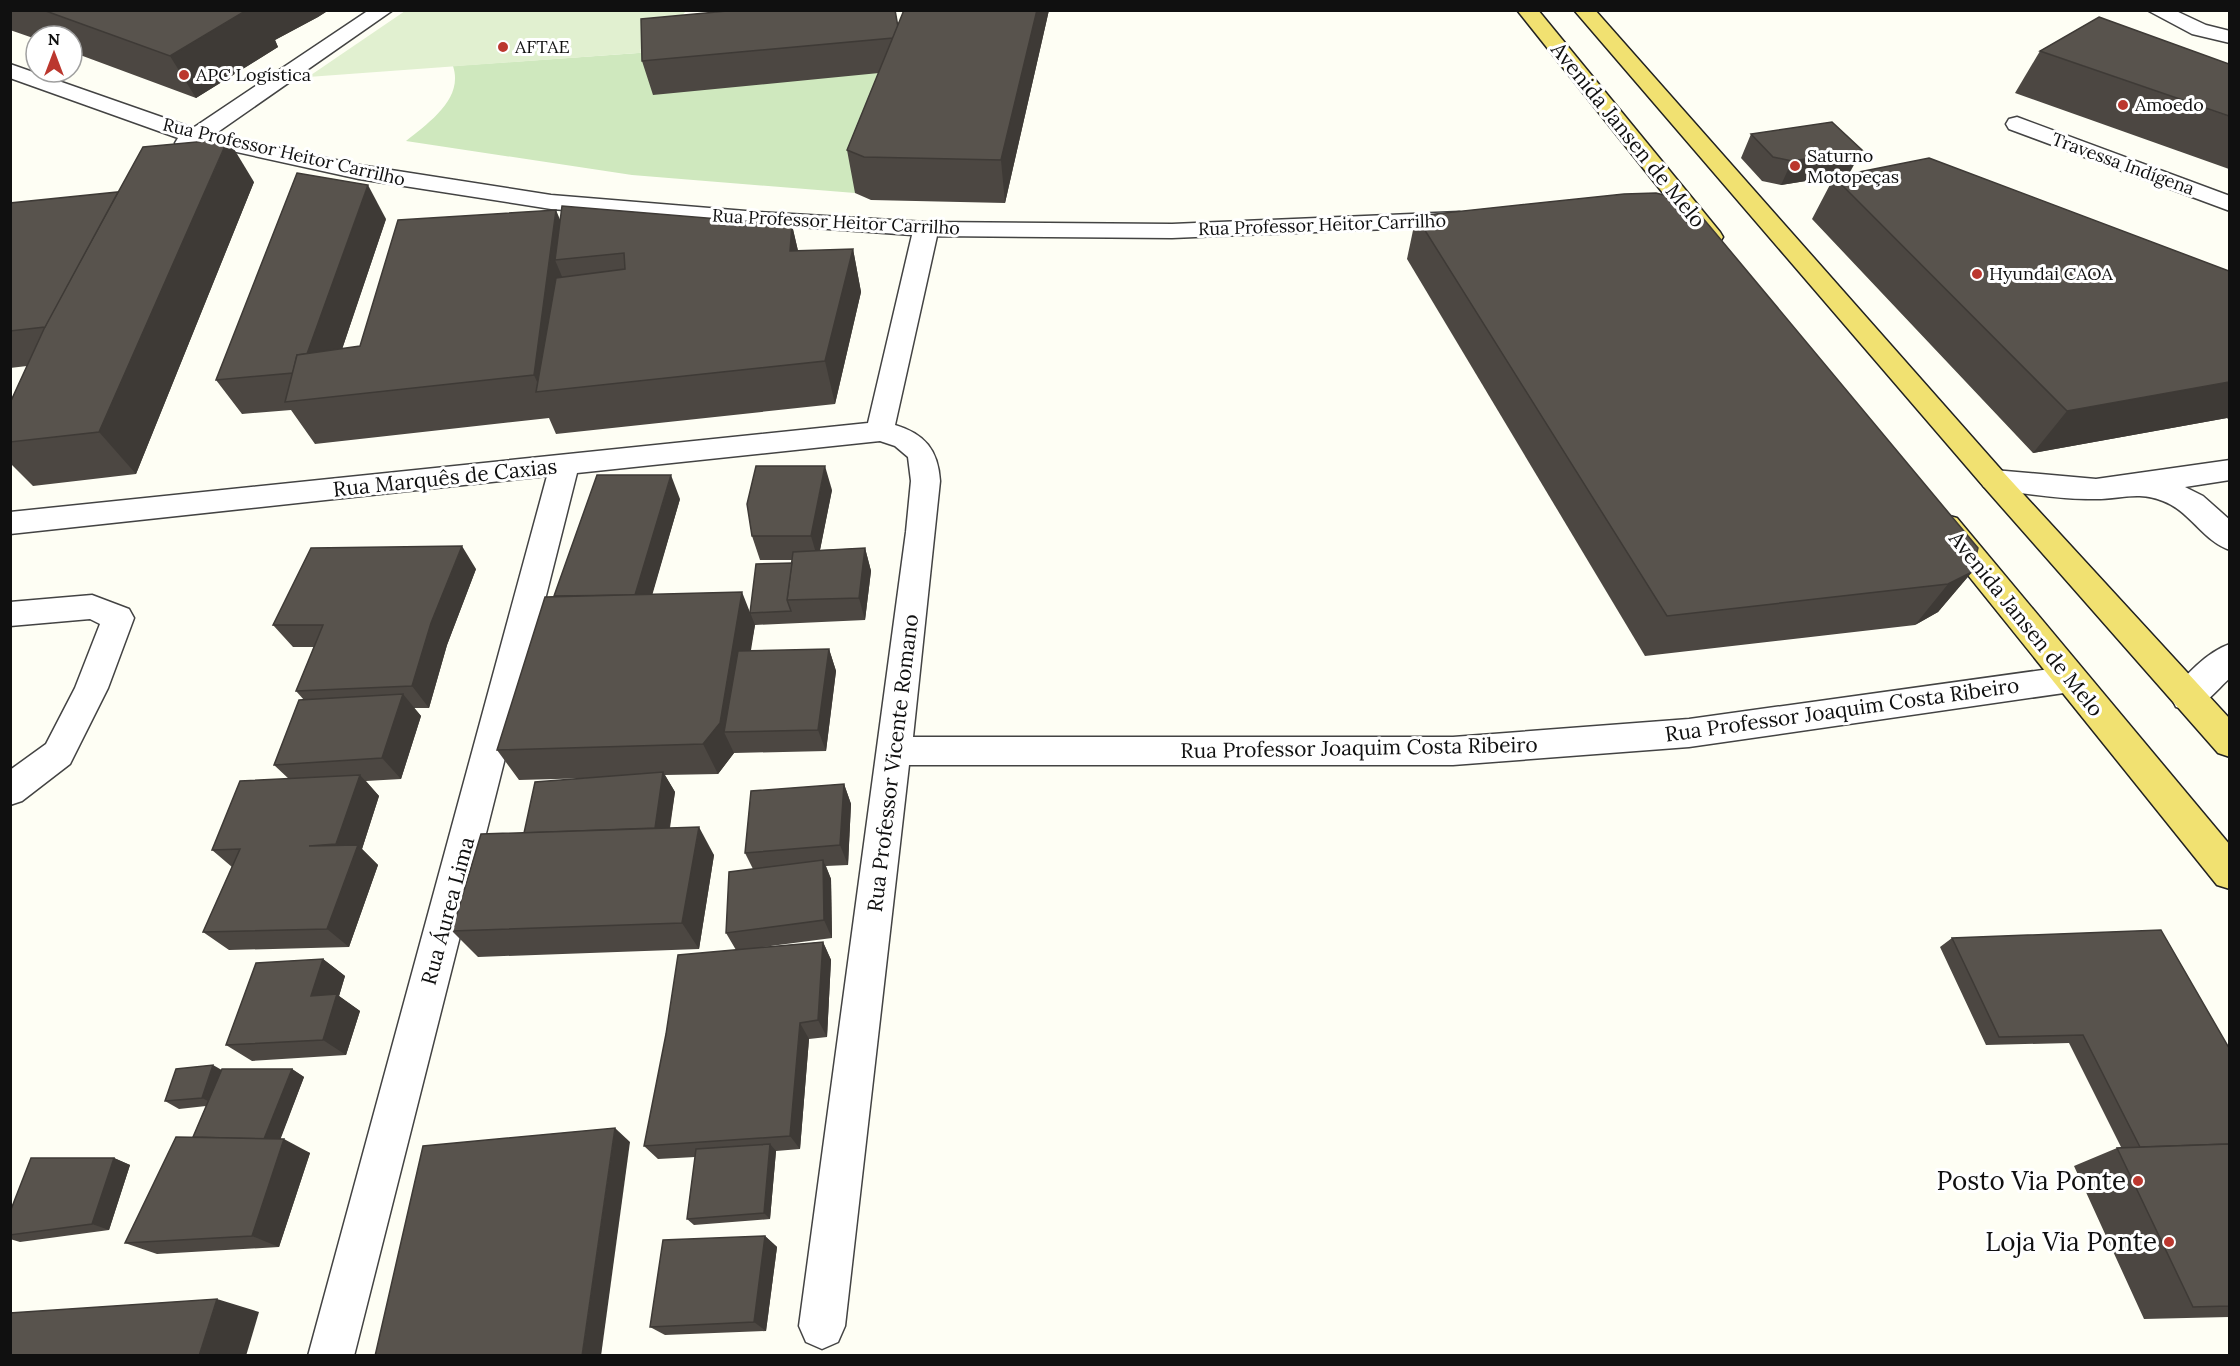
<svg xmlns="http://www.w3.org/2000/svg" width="2240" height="1366" font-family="Lora,serif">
  <rect width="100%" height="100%" fill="#fefef4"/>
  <path fill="#cfe8be" d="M652 52 904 71 855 193 632 175 406 141C428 123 464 99 453 66Z"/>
  <path fill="#e1f0d0" d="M405 11H686L652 52 308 77Z"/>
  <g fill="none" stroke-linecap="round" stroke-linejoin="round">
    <g stroke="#434343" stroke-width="3">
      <g id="minor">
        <path d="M369 10H393L215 134 359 165 551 195 758 212 926 222 1172 224 1459 212 1467 214 1471 219 1467 224 1459 226 1172 238 937 236 895 425C925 434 938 450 940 481L913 737H1453L1689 719 2071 666 2083 670 2087 679 2083 688 2071 692 1689 747 1453 765H909L845 1326 838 1342 822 1349 806 1342 799 1326 906 532 911 481 908 457 895 446 880 441 577 473 354 1356H308L547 476 10 534V512L868 423 912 235 551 209 359 179 200 144 186 150 178 148 175 143 178 138 10 78V64L193 128Z"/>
        <path d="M2147 10H2174L2206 25 2230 31V43L2192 34Z"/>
        <path d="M2017 117 2230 196V211L2009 129 2006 124 2009 119Z"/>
        <path d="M2230 460V480L2185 487 2203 496 2230 520V550C2204 542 2190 511 2163 501 2138 491 2121 499 2096 499 2062 500 2027 493 1994 490L1984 487 1979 480 1984 473 1994 470 2096 479Z"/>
        <path d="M92 595 129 609 134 618 108 688 70 764 22 801 10 805V770L46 744 75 688 100 624 90 619 10 626V602Z"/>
        <path d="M2230 644V678C2213 693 2200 715 2176 707L2171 697C2181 677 2209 651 2230 644Z"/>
      </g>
    </g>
    <g stroke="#212121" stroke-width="3">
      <g id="major">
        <path d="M1517 10H1538L1720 232 1723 237 1720 242 1711 244 1702 242Z"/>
        <path d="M1574 10H1595L2004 473 2230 719V757L2218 753 1984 487Z"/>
        <path d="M1946 515 1957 518 2230 845V889L2217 885 1935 534 1931 526 1935 518Z"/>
      </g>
    </g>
    <use href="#minor" fill="#fff" fill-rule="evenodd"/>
    <use href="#major" fill="#f1e171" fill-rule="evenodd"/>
  </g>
  <g fill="#4c4742">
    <path d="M10 10H329L318 17 275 40 278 47 196 98 72 52V36H36V39L10 30Z"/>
    <path d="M1049 10 1005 203 871 200 855 193 847 150 879 73 653 95 642 61 898 27Z"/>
    <path d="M2040 51 2229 116V169L2015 93Z"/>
    <path d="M1751 134 1850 174 2229 271V420L2227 418 2033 453 1812 219 1834 177 1837 176 1781 185 1762 181 1741 158Z"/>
    <path d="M254 182 136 474 33 486 10 463V403L27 366 10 368V203Z"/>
    <path d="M1416 216 1972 572 1938 612 1915 625 1645 656 1407 259Z"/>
    <path d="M386 219 342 349 360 346 560 220 792 225 798 251 853 249 861 292 835 404 556 434 549 418 315 444 291 410 242 414 216 380Z"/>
    <path d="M832 490 820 550 865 548 871 571 865 620 755 625 750 651 829 649 836 671 826 751 734 753 718 774 665 775 675 792 670 828 714 855 699 949 478 957 452 931 524 833 592 778 519 780 497 750 554 596 680 499 652 594 750 613 792 563V560H760L752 536Z"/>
    <path d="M476 569 447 645 429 708H414L421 716 401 779 366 781 379 796 362 849 378 865 349 947 229 950 203 932 232 867 212 850 289 779 274 765 304 700 296 691 314 647H293L273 625Z"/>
    <path d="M844 784 851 804 848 865 826 866 831 879 832 938 763 947 823 942 831 960 827 1037 809 1039 800 1149 776 1151 770 1219 694 1225 687 1219 695 1157 658 1159 644 1146 736 950 726 933 753 869 745 853Z"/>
    <path d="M1952 938 2229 1048V1317L2144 1319 2074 1166 2117 1148 2121 1147 2069 1043 1986 1045 1940 947Z"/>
    <path d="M323 959 345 976 339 996 360 1011 346 1055 252 1061 226 1045Z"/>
    <path d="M292 1069 304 1077 280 1139 310 1153 279 1247 157 1254 125 1243 193 1137 206 1106 179 1109 165 1101 222 1070Z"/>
    <path d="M114 1158 130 1165 109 1230 20 1242 10 1239V1212Z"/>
    <path d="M765 1236 777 1247 766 1331 665 1335 650 1327Z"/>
  </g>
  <g fill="#3e3a36">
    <path d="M247 10H329L318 17 275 40 278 47 196 98 170 56Z"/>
    <path d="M1037 10H1049L1005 203 1001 160Z"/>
    <path d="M228 139 254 182 136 474 99 432Z"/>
    <path d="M1862 150 1849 174 1781 185 1792 161Z"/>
    <path d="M368 185 386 219 326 397 300 372Z"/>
    <path d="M556 210 574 253 555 260 569 293 541 391 534 375Z"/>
    <path d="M792 225 802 268 790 251Z"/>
    <path d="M853 249 861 292 835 404 825 361Z"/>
    <path d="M2229 382V416L2227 418 2033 453 2067 411Z"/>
    <path d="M825 466 832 490 818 560 811 536Z"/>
    <path d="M671 475 680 499 643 627 632 605Z"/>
    <path d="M462 546 476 569 447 645 429 708 412 686 431 623Z"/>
    <path d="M865 548 871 571 865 620 859 598Z"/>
    <path d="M1972 572 1938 612 1915 625 1948 584Z"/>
    <path d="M742 592 755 625 738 732H724L734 753 718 774 703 744Z"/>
    <path d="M829 649 836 671 826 751 818 730Z"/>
    <path d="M403 694 421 716 401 779 382 758Z"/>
    <path d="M663 772 675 792 666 849 654 830Z"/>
    <path d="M360 775 379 796 362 849 378 865 349 947 327 929 353 860 336 844Z"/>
    <path d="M844 784 851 804 848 865 840 845Z"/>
    <path d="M699 827 714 855 699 949 682 923Z"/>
    <path d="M823 860 831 879 832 938 824 920Z"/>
    <path d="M823 942 831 960 827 1037 818 1020Z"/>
    <path d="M323 959 345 976 339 996 360 1011 346 1055 323 1040 311 996Z"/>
    <path d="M800 1023 809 1039 800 1149 790 1136Z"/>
    <path d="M213 1065 227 1073 216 1105 202 1098Z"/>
    <path d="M292 1069 304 1077 276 1151 262 1144Z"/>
    <path d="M615 1128 630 1142 601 1356H582Z"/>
    <path d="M284 1139 310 1153 279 1247 252 1236Z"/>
    <path d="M770 1144 776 1151 770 1219 764 1213Z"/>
    <path d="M114 1158 130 1165 109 1230 92 1224Z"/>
    <path d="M765 1236 777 1247 766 1331 754 1322Z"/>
    <path d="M217 1299 259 1312 246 1356H199Z"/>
  </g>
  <g fill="#58534d" stroke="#3e3a36" stroke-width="1.5">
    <path d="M43 10H247L170 56Z"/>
    <path d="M738 10H895L898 27 893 38 642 61 641 19Z"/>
    <path d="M904 10H1037L1001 160 864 157 847 150Z"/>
    <path d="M2099 17 2229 64V116L2040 51Z"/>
    <path d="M1832 122 1862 150 1792 161 1773 157 1751 134Z"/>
    <path d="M228 139 99 432 10 442V403L49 318 143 147Z"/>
    <path d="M1929 158 2229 271V382L2067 411 1834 177Z"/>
    <path d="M297 173 368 185 307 354 297 355 293 373 216 380Z"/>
    <path d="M118 192 45 327 10 331V203Z"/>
    <path d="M1656 193 1679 199 1697 211 1978 548 1972 572 1948 584 1667 616 1416 216 1624 194Z"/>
    <path d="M562 206 792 225 790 251 853 249 825 361 536 392 556 278 625 269 624 253 555 260Z"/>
    <path d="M556 210 534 375 285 402 297 355 360 346 398 220Z"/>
    <path d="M756 466H825L811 536H752L747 504Z"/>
    <path d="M597 475H671L635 595 554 596Z"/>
    <path d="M462 546 431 623 412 686 296 691 323 625H273L311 548Z"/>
    <path d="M865 548 859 598 787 600 793 552Z"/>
    <path d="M792 563 787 600 791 611 750 613 756 564Z"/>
    <path d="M742 592 720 723 703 744 497 750 545 597Z"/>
    <path d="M829 649 818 730 724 732 738 651Z"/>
    <path d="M403 694 382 758 274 765 299 700Z"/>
    <path d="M663 772 655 828 524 833 535 782Z"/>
    <path d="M360 775 336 844 309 846 358 845 327 929 203 932 240 849 212 850 240 781Z"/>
    <path d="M844 784 840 845 745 853 751 791Z"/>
    <path d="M699 827 682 923 452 931 481 834Z"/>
    <path d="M823 860 824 920 726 933 729 872Z"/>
    <path d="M2161 930 2229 1048V1144L2140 1147 2083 1035 1999 1037 1952 938Z"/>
    <path d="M823 942 818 1020 800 1023 790 1136 644 1146 666 1034 678 955Z"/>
    <path d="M323 959 311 996 337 994 323 1040 226 1045 256 963Z"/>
    <path d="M213 1065 202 1098 165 1101 176 1069Z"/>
    <path d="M222 1069H292L264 1139 193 1137Z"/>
    <path d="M615 1128 582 1356H375L423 1146Z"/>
    <path d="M176 1137 284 1139 252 1236 125 1243Z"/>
    <path d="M770 1144 764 1213 687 1219 696 1149Z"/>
    <path d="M2229 1144V1306L2193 1307 2117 1148Z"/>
    <path d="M31 1158H114L92 1224 10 1235V1212Z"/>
    <path d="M765 1236 754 1322 650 1327 663 1240Z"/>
    <path d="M217 1299 199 1356H10V1313Z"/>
  </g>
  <g fill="#bb372e" stroke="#fff" stroke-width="2">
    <circle cx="503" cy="47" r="6"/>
    <circle cx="184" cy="75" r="6"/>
    <circle cx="2123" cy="105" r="6"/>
    <circle cx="1795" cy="166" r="6"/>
    <circle cx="1977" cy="274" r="6"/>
    <circle cx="2138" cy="1181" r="6"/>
    <circle cx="2169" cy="1242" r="6"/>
  </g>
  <g text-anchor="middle" stroke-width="6" stroke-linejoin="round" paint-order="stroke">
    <g font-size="18" fill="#101010" stroke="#fff" text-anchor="start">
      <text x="515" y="53">AFTAE</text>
      <text x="196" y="81">APC Logística</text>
      <text x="2135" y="111">Amoedo</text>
      <text x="1807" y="162">Saturno<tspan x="1807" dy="21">Motopeças</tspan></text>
      <text x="1989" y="280">Hyundai CAOA</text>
    </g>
    <g font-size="18" fill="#101010" stroke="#fff">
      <text transform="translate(284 152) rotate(13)" y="6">Rua Professor Heitor Carrilho</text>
      <text transform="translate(2123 164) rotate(20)" y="6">Travessa Indígena</text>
      <text transform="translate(836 222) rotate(3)" y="6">Rua Professor Heitor Carrilho</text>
      <text transform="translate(1322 225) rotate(-2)" y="6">Rua Professor Heitor Carrilho</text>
    </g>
    <g font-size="21" fill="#101010" stroke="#fff">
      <text transform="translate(1628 135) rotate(51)" y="7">Avenida Jansen de Melo</text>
      <text transform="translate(445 478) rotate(-6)" y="7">Rua Marquês de Caxias</text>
      <text transform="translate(2026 624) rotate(51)" y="7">Avenida Jansen de Melo</text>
      <text transform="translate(1842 710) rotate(-8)" y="7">Rua Professor Joaquim Costa Ribeiro</text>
      <text transform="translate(1359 748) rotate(-1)" y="7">Rua Professor Joaquim Costa Ribeiro</text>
      <text transform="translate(893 763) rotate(-83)" y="7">Rua Professor Vicente Romano</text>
      <text transform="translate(448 911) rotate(-75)" y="7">Rua Áurea Lima</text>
    </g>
    <g font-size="26" fill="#101010" stroke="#fff" text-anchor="end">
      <text x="2126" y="1190">Posto Via Ponte</text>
      <text x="2157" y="1251">Loja Via Ponte</text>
    </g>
  </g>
  <rect width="2240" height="1366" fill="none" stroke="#101010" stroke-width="24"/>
  <g transform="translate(54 54)"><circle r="28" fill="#ffffff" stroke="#9f9f9f" stroke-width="1.5"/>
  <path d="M0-4.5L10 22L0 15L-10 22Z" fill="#bb372e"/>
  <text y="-9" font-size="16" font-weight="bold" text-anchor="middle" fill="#101010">N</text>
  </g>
</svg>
